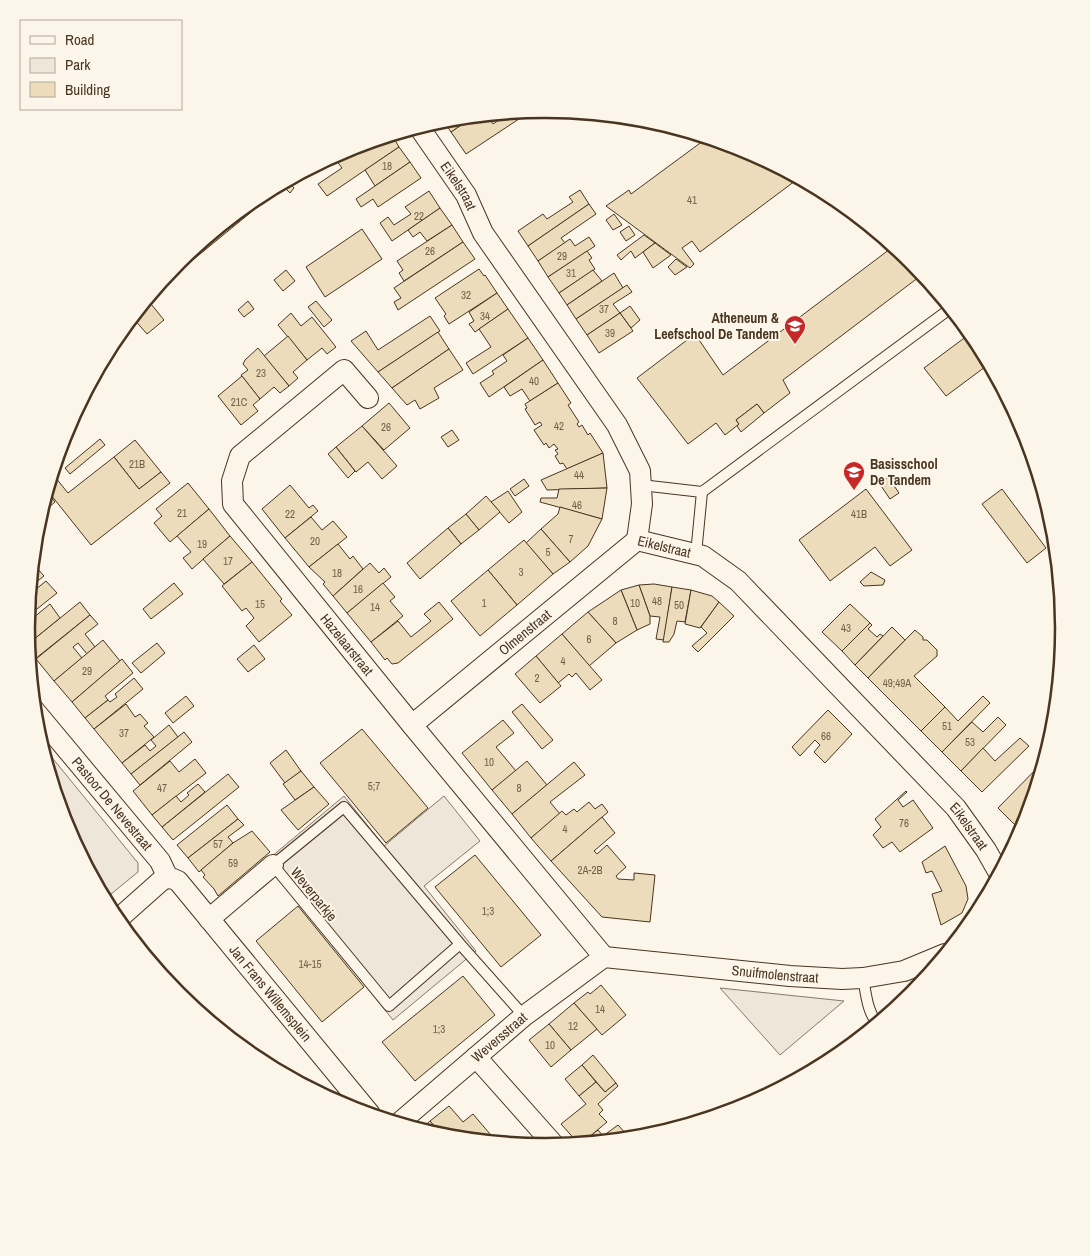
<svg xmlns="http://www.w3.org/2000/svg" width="1090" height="1256" font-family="'Archivo Narrow',sans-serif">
  <rect width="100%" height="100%" fill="#fbf6e9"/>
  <g fill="#ede6d9" stroke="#887966">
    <path d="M41 744 138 863V872L105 899 66 826Z"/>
    <path d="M344 796 384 846 444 796 480 841 424 886 476 951 393 1020 265 862Z"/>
    <path d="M720 988 844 1001 780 1055Z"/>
  </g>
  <g fill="#ecdcbc" stroke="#4a3520">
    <path d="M531 111 466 154 451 132 474 116H478L483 122 489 118 493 124 509 113Z"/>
    <path d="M474 116 451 132 443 120 444 119Z"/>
    <path d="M392 135 399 147 327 196 318 184 342 168 333 156 347 149Z"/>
    <path d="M707 138 744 149 799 178 700 252 692 241 682 248 694 264 690 268 606 206 629 190 631 194Z"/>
    <path d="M399 147 410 162 375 186 365 170Z"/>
    <path d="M410 162 421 178 378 207 373 199 361 207 356 199Z"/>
    <path d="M287 180 294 188 290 193 281 184Z"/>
    <path d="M580 190 589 204 528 246 518 231 543 214 547 219 573 202 569 197Z"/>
    <path d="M429 191 440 208 392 241 380 223 388 217 394 225 411 214 405 207Z"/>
    <path d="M589 204 596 214 561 238 565 243 538 261 528 246Z"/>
    <path d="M245 206 250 213 149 296 178 261Z"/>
    <path d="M440 208 452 225 427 241 420 232 413 237 408 230Z"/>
    <path d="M614 214 622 225 613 230 606 220Z"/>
    <path d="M452 225 463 242 404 281 399 273 403 270 397 261Z"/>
    <path d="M629 226 635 235 626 241 620 232Z"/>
    <path d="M362 229 382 259 325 297 306 267Z"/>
    <path d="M644 235 655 243 635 258 631 251 621 260 617 255Z"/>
    <path d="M589 237 595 246 548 277 538 261 570 239 575 246Z"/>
    <path d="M463 242 475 259 398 310 394 302 401 298 394 288Z"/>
    <path d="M655 243 671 255 653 268 643 252Z"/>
    <path d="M894 246 912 261 923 274 783 380 790 393 764 413 757 404 736 420 739 424 725 435 716 423 688 444 637 378 695 334 723 375Z"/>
    <path d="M587 251 592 258 589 260 595 269 559 293 548 277Z"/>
    <path d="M676 259 687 267 675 275 668 267Z"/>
    <path d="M479 269 484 276 485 275 497 293 449 324 444 316 446 314 435 298Z"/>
    <path d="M286 270 295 281 283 291 274 280Z"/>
    <path d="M593 270 602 281 567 305 559 293Z"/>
    <path d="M614 273 623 288 576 319 567 305Z"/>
    <path d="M627 285 632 292 613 304 620 313 587 335 576 319Z"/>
    <path d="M497 293 508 309 475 332 469 324 474 321 469 312Z"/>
    <path d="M147 299 164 320 147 334 132 317Z"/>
    <path d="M248 301 254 309 244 317 238 310Z"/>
    <path d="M316 301 332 320 324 327 308 307Z"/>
    <path d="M630 306 640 320 631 328 620 313Z"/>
    <path d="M508 309 528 338 473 374 466 363 491 347 479 329Z"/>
    <path d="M291 313 301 326 312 317 336 347 327 354 322 348 307 360 278 325Z"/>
    <path d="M620 313 633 331 599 353 587 335Z"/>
    <path d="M430 316 440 331 378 372 351 341 366 331 378 350Z"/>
    <path d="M438 332 449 349 392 388 378 372Z"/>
    <path d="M971 333 976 340 989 364 946 396 924 368Z"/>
    <path d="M288 336 307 360 293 372 298 378 289 386 264 356Z"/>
    <path d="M528 338 543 360 489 397 480 383 494 374 492 371 507 361 503 355Z"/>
    <path d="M258 348 289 386 280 393 274 387 260 399 241 375 248 370 243 364 245 360Z"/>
    <path d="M449 349 463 370 434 388 439 398 420 409 415 400 407 405 392 388Z"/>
    <path d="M543 360 558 383 530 401 522 389 510 396 504 387Z"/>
    <path d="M242 376 260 399 253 405 258 411 241 425 218 396Z"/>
    <path d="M558 383 571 403 568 405 579 422 577 424 579 427 582 425 588 435 590 433 603 453 567 469 563 463 560 464 555 456 558 454 555 450 558 449 554 444 549 448 546 443 544 445 534 430 542 425 540 422 535 425 525 409 527 408 525 404Z"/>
    <path d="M389 403 410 428 384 450 362 426Z"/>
    <path d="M757 404 764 413 741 432 737 426 739 424 736 420Z"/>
    <path d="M362 426 397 466 382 479 368 462 356 472 336 447Z"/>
    <path d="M452 430 459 440 448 447 441 437Z"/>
    <path d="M100 439 105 445 70 474 65 468Z"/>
    <path d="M135 440 161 472 139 489 114 457Z"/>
    <path d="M336 447 355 471 348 478 328 454Z"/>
    <path d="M603 453 607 488 547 490 541 480Z"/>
    <path d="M114 457 139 489 161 472 170 483 91 545 47 490 50 482 55 477 68 493Z"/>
    <path d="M888 477 899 493 890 499 879 483Z"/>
    <path d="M524 479 529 486 515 496 510 489Z"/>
    <path d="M188 483 209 509 170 542 154 523 162 516 156 509Z"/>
    <path d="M290 485 309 508 313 505 318 511 285 538 262 509Z"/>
    <path d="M607 488 602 519 540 502 541 498H557L559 489Z"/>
    <path d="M866 489 912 550 890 566 875 547 830 581 799 540Z"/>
    <path d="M1002 489 1046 548 1027 563 982 504Z"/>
    <path d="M508 491 522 512 509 523 491 502Z"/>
    <path d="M47 492 55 502 40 515Z"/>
    <path d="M486 496 500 512 479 530 466 514Z"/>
    <path d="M560 507 602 519 588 546 570 562 541 529 558 514Z"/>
    <path d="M209 509 230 536 192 569 183 558 191 552 177 536Z"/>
    <path d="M466 514 479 530 461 544 448 528Z"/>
    <path d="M311 517 322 530 333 521 347 537 309 567 285 538Z"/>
    <path d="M448 528 461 544 420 579 407 563Z"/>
    <path d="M541 529 570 562 553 574 526 543Z"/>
    <path d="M230 536 252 562 224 584 203 559Z"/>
    <path d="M524 540 553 574 517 605 488 570Z"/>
    <path d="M338 544 350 559 353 556 363 569 333 596 323 584 325 582 309 567Z"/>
    <path d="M252 562 282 599 280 601 292 615 259 642 246 626 254 618 246 608 242 611 222 586Z"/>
    <path d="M370 563 379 573 384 568 391 577 347 613 333 596Z"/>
    <path d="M36 567 44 576 30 587 32 570Z"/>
    <path d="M488 570 517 605 480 636 451 601Z"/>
    <path d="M871 572 885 580 883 585 864 586 860 582Z"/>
    <path d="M46 581 57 593 27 617 30 594Z"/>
    <path d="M174 583 183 594 151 619 143 609Z"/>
    <path d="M383 583 395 597 390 601 403 616 371 642 347 613Z"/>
    <path d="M654 584 672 587 664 640 656 639 660 617 650 616 639 585Z"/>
    <path d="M639 585 650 616V624L637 630 621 590Z"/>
    <path d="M672 587 691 590 685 622 677 621 674 634 669 642H663Z"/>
    <path d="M621 590 637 630 616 643 588 612Z"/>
    <path d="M691 590 712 596 719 602 700 628 685 624Z"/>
    <path d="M80 602 90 615 30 663 28 644Z"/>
    <path d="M439 602 453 619 398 663 392 664 387 658 385 660 371 642 398 621 411 637 431 621 424 614Z"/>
    <path d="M719 602 734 616 698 652 692 646 707 633 701 627Z"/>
    <path d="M50 604 60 618 28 644 27 623Z"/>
    <path d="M850 604 870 623 842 651 822 632Z"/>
    <path d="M588 612 616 643 589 666 562 634Z"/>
    <path d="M90 615 98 624 85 634 95 647 87 654 78 643 73 647 82 658 54 681 36 659Z"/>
    <path d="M870 623 872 625 868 629 877 637 880 634 883 636 855 665 842 651Z"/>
    <path d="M892 627 905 640 868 678 855 665Z"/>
    <path d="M915 630 923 637V640H927L937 650V656L914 676 945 707 921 731 868 678Z"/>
    <path d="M562 634 602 680 590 690 576 673 572 677 569 674 558 683 536 656Z"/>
    <path d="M103 640 120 661 72 702 54 681Z"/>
    <path d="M157 643 165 653 141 673 132 663Z"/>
    <path d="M254 645 265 659 248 672 237 659Z"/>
    <path d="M536 656 561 686 540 703 515 674Z"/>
    <path d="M122 659 133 673 105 696 108 700 85 718 72 702Z"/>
    <path d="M134 678 143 689 94 729 85 718 108 700 110 702 117 697 115 694Z"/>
    <path d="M186 696 194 706 173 723 165 713Z"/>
    <path d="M983 696 990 703 942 752 921 731 945 707 958 721Z"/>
    <path d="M126 704 135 717 140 714 148 723 144 726 154 737 122 763 94 729Z"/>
    <path d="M522 704 553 740 542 749 512 712Z"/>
    <path d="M828 710 852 734 825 763 814 752 820 745 815 740 800 756 792 747Z"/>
    <path d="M998 717 1006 725 961 771 942 752 972 722 983 732Z"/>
    <path d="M503 720 514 733 496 747 516 771 492 790 462 753Z"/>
    <path d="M169 725 178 737 131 774 122 763 145 745 150 751 156 746 151 740Z"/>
    <path d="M362 729 428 808 386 843 320 763Z"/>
    <path d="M184 732 192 742 140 785 131 774Z"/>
    <path d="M1020 738 1029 746 982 792 961 771 983 748 995 761Z"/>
    <path d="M286 750 301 771 285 783 270 763Z"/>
    <path d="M195 759 206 773 152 815 133 791 170 761 179 772Z"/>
    <path d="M527 761 547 785 512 814 492 790Z"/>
    <path d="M1044 761 1024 827 1022 832 998 808Z"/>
    <path d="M574 762 585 775 550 802 560 814 531 838 512 814Z"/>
    <path d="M301 771 314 787 295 800 283 784Z"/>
    <path d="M228 774 239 787 173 840 162 827Z"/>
    <path d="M198 784 205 792 162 827 152 815 176 796 181 802 189 795 187 793Z"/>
    <path d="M314 787 329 804 298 830 281 810Z"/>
    <path d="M906 791 907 792 898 800 903 807 913 800 933 828 900 852 892 842 883 848 873 835 881 827 875 819Z"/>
    <path d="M589 802 595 809 602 804 608 812 551 861 531 838 562 811 566 815 574 809 577 812Z"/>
    <path d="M227 805 238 819 188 858 177 845Z"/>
    <path d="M602 817 615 833 594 851 597 854 607 845 626 867 616 876 618 879 634 880V873L655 875 650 922 602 917 551 861Z"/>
    <path d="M238 819 244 825 228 837 233 843 199 872 188 858Z"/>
    <path d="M252 831 270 852 218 896 214 889 203 877 205 875 201 870 233 843Z"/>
    <path d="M945 846 966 886 968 899 962 913 941 925 932 894 942 891 932 871 926 873 922 862Z"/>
    <path d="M475 855 541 935 501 967 435 887Z"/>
    <path d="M298 906 364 987 322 1022 256 941Z"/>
    <path d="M463 976 495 1015 415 1081 382 1042Z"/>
    <path d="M601 985 626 1015 602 1035 574 1003 588 992 590 994Z"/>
    <path d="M574 1003 597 1029 571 1050 549 1024Z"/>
    <path d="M549 1024 571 1050 551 1067 529 1040Z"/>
    <path d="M593 1055 616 1083 605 1092 582 1065Z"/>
    <path d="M582 1065 596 1082 579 1096 565 1079Z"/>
    <path d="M596 1082 605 1092 616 1083 618 1086 598 1104 603 1110 599 1114 607 1122 582 1143H578L561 1124 586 1104 579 1096Z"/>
    <path d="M449 1106 463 1122 473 1114 490 1134 481 1140H477L471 1132 463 1139 443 1137 430 1121Z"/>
    <path d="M430 1121 443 1137 420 1130Z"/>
    <path d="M618 1125 628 1136 624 1139 582 1143 598 1130 603 1136Z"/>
  </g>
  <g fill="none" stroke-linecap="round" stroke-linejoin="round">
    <g stroke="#4a3520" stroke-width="12">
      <g id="service">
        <path d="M641 485 702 492 951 308"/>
        <path d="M696 554 702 492"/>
        <path d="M460 944 389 1006 273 865 344 807 460 944 524 1016"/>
        <path d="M863 978C866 993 867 1011 877 1023"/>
      </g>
    </g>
    <g stroke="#4a3520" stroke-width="22">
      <g id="minor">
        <path id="s1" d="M419 127 466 195 483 233 617 425 640 471 642 504 637 540"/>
        <path id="s2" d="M368 398 344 370 240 456 232 481 233 504 412 725 604 957"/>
        <path id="s3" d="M637 540 703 556 738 581 956 808 986 850 999 873"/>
        <path id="s4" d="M34 710 160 861 168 878"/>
        <path id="s5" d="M412 725 637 540"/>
        <path id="s6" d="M168 878H171L178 881 370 1114"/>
        <path d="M209 919 273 865"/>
        <path d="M117 920 162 880 168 878"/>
        <path id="s7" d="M604 957 790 976 842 979 863 978 904 971 945 954"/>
        <path d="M476 1057 555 1146"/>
        <path id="s8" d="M399 1123 524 1016 604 957"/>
      </g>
    </g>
    <use href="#service" stroke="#fbf6e9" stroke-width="10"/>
    <use href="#minor" stroke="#fbf6e9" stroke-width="20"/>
  </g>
  <defs>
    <g id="school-pin" transform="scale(1.125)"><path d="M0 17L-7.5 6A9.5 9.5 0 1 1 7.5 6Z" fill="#c62828" stroke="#fbf6e9"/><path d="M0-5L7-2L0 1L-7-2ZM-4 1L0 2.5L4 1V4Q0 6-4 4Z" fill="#fff"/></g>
  </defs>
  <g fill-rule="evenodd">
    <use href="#school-pin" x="795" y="326"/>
    <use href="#school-pin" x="854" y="472"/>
  </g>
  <g text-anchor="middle" stroke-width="4" stroke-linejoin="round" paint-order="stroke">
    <g font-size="11" fill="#725f47">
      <text x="387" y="170">18</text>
      <text x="692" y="204">41</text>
      <text x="419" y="220">22</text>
      <text x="430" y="255">26</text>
      <text x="562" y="260">29</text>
      <text x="571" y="277">31</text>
      <text x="466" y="299">32</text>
      <text x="604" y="313">37</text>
      <text x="485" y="320">34</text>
      <text x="610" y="337">39</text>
      <text x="261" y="377">23</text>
      <text x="534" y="385">40</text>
      <text x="239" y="406">21C</text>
      <text x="559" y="430">42</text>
      <text x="386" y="431">26</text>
      <text x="137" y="468">21B</text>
      <text x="579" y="479">44</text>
      <text x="577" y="509">46</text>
      <text x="182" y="517">21</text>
      <text x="290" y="518">22</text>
      <text x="859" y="518">41B</text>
      <text x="571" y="543">7</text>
      <text x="315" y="545">20</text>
      <text x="202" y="548">19</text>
      <text x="548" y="556">5</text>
      <text x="228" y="565">17</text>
      <text x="521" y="576">3</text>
      <text x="337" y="577">18</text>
      <text x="358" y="593">16</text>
      <text x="657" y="605">48</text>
      <text x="484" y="607">1</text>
      <text x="635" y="607">10</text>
      <text x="260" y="608">15</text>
      <text x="679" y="609">50</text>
      <text x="375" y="611">14</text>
      <text x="615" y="625">8</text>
      <text x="846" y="632">43</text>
      <text x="589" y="643">6</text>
      <text x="563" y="665">4</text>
      <text x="87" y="675">29</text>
      <text x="537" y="682">2</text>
      <text x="897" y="687">49;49A</text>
      <text x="947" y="730">51</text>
      <text x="124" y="737">37</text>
      <text x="826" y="740">66</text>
      <text x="970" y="746">53</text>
      <text x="489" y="766">10</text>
      <text x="374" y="790">5;7</text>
      <text x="162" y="792">47</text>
      <text x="519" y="792">8</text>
      <text x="904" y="827">76</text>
      <text x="565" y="833">4</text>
      <text x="218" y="848">57</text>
      <text x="233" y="867">59</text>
      <text x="590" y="874">2A-2B</text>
      <text x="488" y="915">1;3</text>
      <text x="310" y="968">14-15</text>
      <text x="600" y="1013">14</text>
      <text x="573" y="1030">12</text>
      <text x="439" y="1033">1;3</text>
      <text x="550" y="1049">10</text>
    </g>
    <g font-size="14" fill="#4a3520" stroke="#fbf6e9">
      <text dy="5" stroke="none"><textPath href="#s1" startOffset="71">Eikelstraat</textPath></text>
      <text dy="5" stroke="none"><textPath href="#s3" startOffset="28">Eikelstraat</textPath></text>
      <text dy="5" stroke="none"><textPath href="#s5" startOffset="146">Olmenstraat</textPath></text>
      <text dy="5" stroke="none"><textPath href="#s2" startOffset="402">Hazelaarstraat</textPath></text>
      <text dy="5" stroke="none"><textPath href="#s4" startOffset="122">Pastoor De Nevestraat</textPath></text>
      <text dy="5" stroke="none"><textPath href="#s3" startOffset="448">Eikelstraat</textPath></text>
      <text transform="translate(314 894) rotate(51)" y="5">Weverparkje</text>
      <text dy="5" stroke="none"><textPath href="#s7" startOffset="172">Snuifmolenstraat</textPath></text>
      <text dy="5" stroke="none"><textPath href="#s6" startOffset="156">Jan Frans Willemsplein</textPath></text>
      <text dy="5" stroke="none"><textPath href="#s8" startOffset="132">Weversstraat</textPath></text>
    </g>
    <g font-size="14" font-weight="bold" fill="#4a3520" stroke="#fbf6e9" text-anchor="end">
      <text x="779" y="323">Atheneum &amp;<tspan x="779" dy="16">Leefschool De Tandem</tspan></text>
      <text x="870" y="469" text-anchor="start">Basisschool<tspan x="870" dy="16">De Tandem</tspan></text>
    </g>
  </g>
  <path d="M0 0H1090V1256H0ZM35 628a510 510 0 1 1 1020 0a510 510 0 1 1-1020 0Z" fill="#fbf6e9" fill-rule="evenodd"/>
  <path fill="none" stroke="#4a3520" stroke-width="2.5" d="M35 628a510 510 0 1 1 1020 0a510 510 0 1 1-1020 0Z"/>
  <rect x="20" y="20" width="162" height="90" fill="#fbf6e9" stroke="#b4a999"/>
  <rect x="30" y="36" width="25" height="8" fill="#fbf6e9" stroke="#b4a999"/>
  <text x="65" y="45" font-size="15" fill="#4a3520">Road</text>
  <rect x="30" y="58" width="25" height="15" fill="#ede6d9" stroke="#b4a999"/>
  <text x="65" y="70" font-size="15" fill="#4a3520">Park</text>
  <rect x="30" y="82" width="25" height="15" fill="#ecdcbc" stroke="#b4a999"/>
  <text x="65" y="95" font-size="15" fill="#4a3520">Building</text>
</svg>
